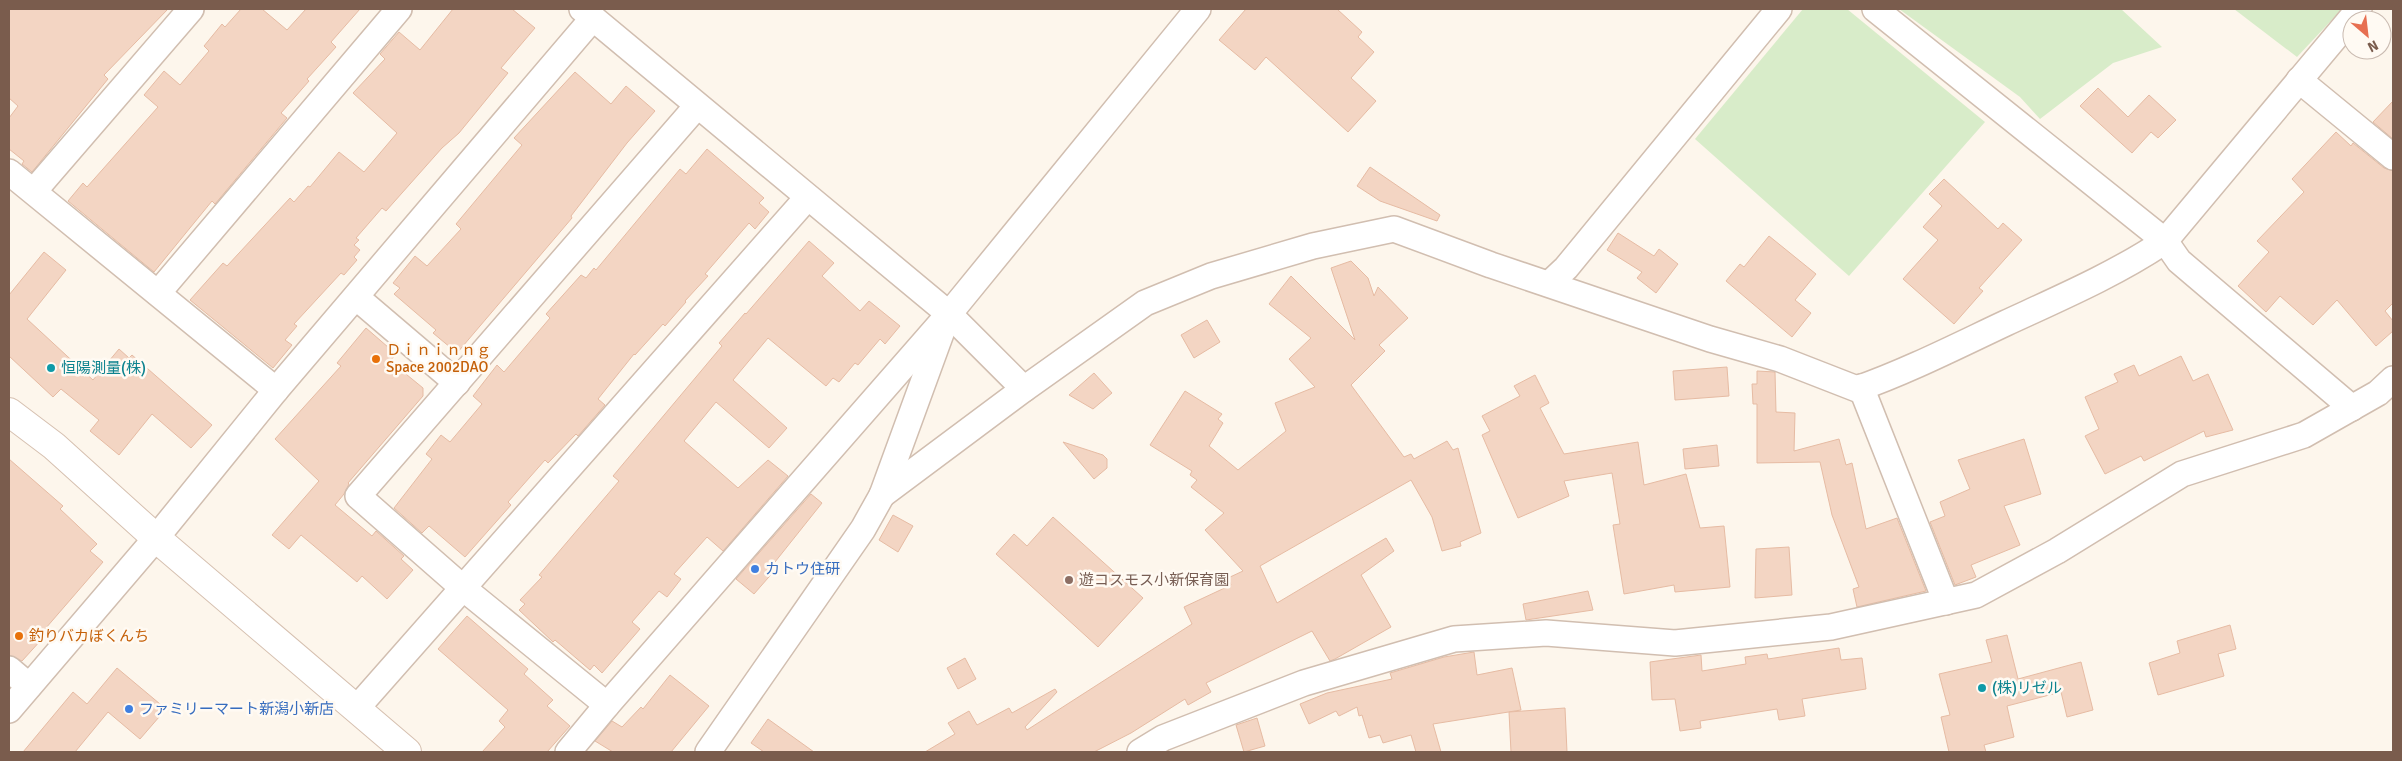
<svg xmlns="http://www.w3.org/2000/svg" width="2402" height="761" font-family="Signika,'Noto Sans JP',sans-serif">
  <rect width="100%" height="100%" fill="#fdf6ec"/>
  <g fill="#d8ecc9">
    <path d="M1803 9H1847L1985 122 1849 276 1695 139Z"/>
    <path d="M1899 9H2121L2162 47 2113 63 2040 119 2020 97Z"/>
    <path d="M2234 9H2342L2297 57Z"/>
  </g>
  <g fill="#f3d5c3" stroke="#e6bba3">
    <path d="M9 9H168L104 75 108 79 32 172 22 164 24 161 9 149V118L18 106 9 98Z"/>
    <path d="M241 9H262L287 30 306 9H360L331 42 336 47 307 79 309 81 281 113 287 118 215 204 212 201 154 272 68 201 83 183 87 187 158 107 144 95 164 71 180 85 209 51 204 46 222 24 225 27Z"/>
    <path d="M453 9H512L535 28 501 68 508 73 459 133 442 148 386 211 382 208 356 238 359 240 354 245 360 250 354 257 357 260 344 275 341 273 294 324 297 326 285 340 292 345 273 368 190 300 223 263 227 266 290 198 294 202 308 186 310 187 339 152 364 172 397 133 353 93 385 59 380 54 399 32 420 50Z"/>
    <path d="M1246 9H1337L1362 32 1358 37 1374 52 1351 78 1376 101 1348 132 1266 57 1255 70 1219 40Z"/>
    <path d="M575 72 611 104 626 86 655 111 627 143 571 216 572 218 457 353 433 333 436 330 394 294 400 288 393 283 415 256 427 266 461 229 456 224 522 145 514 138Z"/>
    <path d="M2098 88 2128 117 2149 95 2176 120 2158 138 2151 132 2132 153 2080 106Z"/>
    <path d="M2393 101V139L2373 122Z"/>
    <path d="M2336 132 2351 146 2353 143 2384 168 2393 171V303L2385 311 2393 321V331L2376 346 2337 300 2313 325 2280 296 2266 312 2238 286 2269 252 2257 241 2304 192 2292 179Z"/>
    <path d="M707 149 764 198 759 203 769 212 755 229 749 223 705 274 708 276 685 301 686 302 665 326 663 324 635 355 634 354 598 399 605 405 578 436 576 434 548 463 545 460 508 502 511 505 465 557 429 526 422 533 394 508 432 459 426 454 441 435 450 442 482 404 473 396 497 365 504 372 550 318 546 314 581 275 586 278 594 268 596 270 680 169 686 174Z"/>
    <path d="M1370 167 1440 215 1437 221 1380 201 1357 186Z"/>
    <path d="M1944 179 1998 229 2003 223 2022 240 1979 288 1983 291 1954 324 1903 279 1938 240 1923 227 1942 206 1929 194Z"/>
    <path d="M1618 233 1654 256 1659 249 1678 264 1656 293 1637 278 1642 272 1607 250Z"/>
    <path d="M1769 236 1816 274 1795 300 1811 313 1792 337 1726 281 1740 264 1744 267Z"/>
    <path d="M809 241 834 263 822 276 860 311 869 301 900 326 885 344 880 339 858 365 855 363 839 382 833 378 826 386 768 338 733 380 787 428 769 448 716 402 684 441 738 488 768 460 788 476 723 551 707 537 674 574 681 579 667 597 659 591 632 622 640 629 602 673 594 665 590 670 555 640 553 642 519 610 525 604 520 600 542 577 539 575 619 481 613 476 722 346 719 343 745 313 746 314Z"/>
    <path d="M44 252 66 270 27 319 93 380 119 349 129 358 132 355 212 425 191 448 152 414 119 455 90 431 99 420 61 389 53 397 9 356V295Z"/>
    <path d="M1351 261 1368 278 1374 296 1378 287 1408 318 1379 345 1385 351 1351 385 1404 457 1411 454 1414 459 1447 441 1453 450 1458 448 1481 533 1460 542 1461 546 1442 551 1432 517 1411 480 1260 566 1277 603 1386 538 1394 551 1361 575 1391 627 1335 659 1330 661 1312 631 1206 683 1211 692 1188 705 1185 699 1131 733 1094 752H925L955 734 948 723 969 711 977 725 1009 708 1012 713 1055 689 1057 692 1025 727 1027 730 1192 624 1184 607 1231 585 1228 578 1243 571 1205 530 1224 513 1191 487 1197 480 1190 475 1192 471 1150 445 1185 391 1222 414 1218 419 1223 423 1209 446 1238 470 1286 431 1275 403 1315 387 1289 359 1311 338 1269 304 1291 276 1355 340 1331 268Z"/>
    <path d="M1207 320 1220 342 1194 358 1181 335Z"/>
    <path d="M366 328 396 354 390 361 423 388V396L348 483 349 484 344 494 335 505 372 536 376 531 404 556 401 559 413 570 387 599 362 576 357 582 301 535 289 549 272 535 319 481 275 439 341 366 337 363Z"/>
    <path d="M2181 356 2193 381 2208 374 2233 430 2206 437 2204 431 2144 461 2141 456 2105 474 2085 436 2099 429 2085 397 2118 382 2114 374 2134 365 2139 376Z"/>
    <path d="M1727 367 1729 396 1675 400 1673 371Z"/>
    <path d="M1757 371 1775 372 1776 412 1795 413 1794 451 1839 439 1846 465 1852 463 1866 529 1897 518 1926 591 1857 607 1853 589 1859 587 1832 515 1820 462 1757 463V404H1753L1752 384H1757Z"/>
    <path d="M1094 373 1112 393 1093 409 1069 395Z"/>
    <path d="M1535 375 1549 403 1540 408 1564 454 1638 442 1644 485 1686 474 1700 528 1724 526 1730 587 1675 592 1674 585 1624 594 1613 525 1620 524 1612 473 1564 481 1569 496 1518 518 1482 435 1490 431 1482 416 1520 396 1514 386Z"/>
    <path d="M2024 439 2041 494 2004 506 2020 545 1971 565 1976 577 1955 585 1930 522 1945 516 1940 502 1970 489 1958 460Z"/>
    <path d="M1063 442 1103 455 1107 459V468L1094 479Z"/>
    <path d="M1717 445 1719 466 1685 469 1683 449Z"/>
    <path d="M9 459 63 506 60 509 97 544 90 551 103 562 39 636 42 639 22 661 9 655Z"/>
    <path d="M811 494 822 503 771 567 775 570 754 594 736 579Z"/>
    <path d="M893 515 913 526 898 552 879 540Z"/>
    <path d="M1053 517 1143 598 1098 647 996 554 1014 534 1027 546Z"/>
    <path d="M1789 547 1792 595 1755 598 1756 549Z"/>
    <path d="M1588 591 1593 610 1526 620 1523 604Z"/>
    <path d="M467 616 528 669 524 674 553 700 547 706 570 726 547 752H482L505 727 499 721 508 710 438 649Z"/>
    <path d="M2230 625 2236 649 2218 654 2224 676 2158 695 2149 663 2180 653 2177 641Z"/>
    <path d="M2007 635 2018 679 2081 662 2093 710 2067 717 2061 692 2007 706 2014 737 1984 745 1986 752H1949L1941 717 1950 715 1939 674 1992 662 1986 640Z"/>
    <path d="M1839 648 1841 660 1862 658 1866 689 1802 699 1805 716 1779 720 1777 709 1700 721 1701 728 1680 731 1675 699 1652 700 1650 662 1701 655 1702 671 1746 664 1745 657 1767 654 1768 659Z"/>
    <path d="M1474 652 1477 675 1512 668 1521 710 1433 724 1441 752H1416L1411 735 1383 743 1380 735 1369 738 1362 715 1359 716 1357 707 1339 716 1336 711 1309 724 1300 704 1327 693 1392 679 1390 673 1444 657Z"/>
    <path d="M965 658 976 679 958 689 947 668Z"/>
    <path d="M117 668 166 709 140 739 108 712 75 752H23L73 692 87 704Z"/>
    <path d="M670 675 709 706 671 752H613L595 741 612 721 622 727 641 707 643 709Z"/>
    <path d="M1565 708 1567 752H1511L1509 712Z"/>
    <path d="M1257 718 1265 746 1244 752 1236 725Z"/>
    <path d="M768 719 814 752H764L751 743Z"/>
  </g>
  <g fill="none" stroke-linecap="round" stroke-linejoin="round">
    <g stroke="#d1beb0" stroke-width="28">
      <g id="street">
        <path d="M582 9 949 314 1024 389"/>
        <path d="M1875 9 2165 241 2179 261 2352 408"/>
        <path d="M2299 80 2393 157"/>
        <path d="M9 172 276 390"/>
        <path d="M34 191 191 9"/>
        <path d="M1549 284 1566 268 1779 9"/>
        <path d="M158 293 399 9"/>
        <path d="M356 297 457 383"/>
        <path d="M1861 387 1946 602"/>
        <path d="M882 495 1024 389 1145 303 1211 276 1313 246 1394 229 1491 265 1710 339 1780 359 1857 389C1908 371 1957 346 2006 323 2060 298 2116 274 2165 241L2359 9"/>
        <path d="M9 669 29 686"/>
        <path d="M607 705 463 588 358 496 697 106"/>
        <path d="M356 709 807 198"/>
        <path d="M9 710 156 538 276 390 593 18"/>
        <path d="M568 752 607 705 949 314 1198 9"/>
        <path d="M708 752 863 529 882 495 943 328"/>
        <path d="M1140 752 1163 738 1304 683 1454 639 1546 633 1675 643 1831 627 1976 595 2057 551 2182 474 2304 435 2378 393 2393 379"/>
      </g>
    </g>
    <g stroke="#d6c0b0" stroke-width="30">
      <path id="secondary" d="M9 412 54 446 156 538 407 752"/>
    </g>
    <use href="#street" stroke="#fff" stroke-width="25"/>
    <use href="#secondary" stroke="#fff" stroke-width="28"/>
  </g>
  <g fill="#e8710a" stroke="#fffaf3" stroke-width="2">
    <circle cx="376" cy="359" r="5"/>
    <circle cx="19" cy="636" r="5"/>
  </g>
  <g fill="#0f9aa8" stroke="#fffaf3" stroke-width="2">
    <circle cx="51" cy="368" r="5"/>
    <circle cx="1982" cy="688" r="5"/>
  </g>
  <g fill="#3f7fe0" stroke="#fffaf3" stroke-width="2">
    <circle cx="755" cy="569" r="5"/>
    <circle cx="129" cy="709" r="5"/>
  </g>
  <circle fill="#8d6e63" stroke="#fffaf3" stroke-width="2" cx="1069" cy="580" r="5"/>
  <g text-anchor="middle" stroke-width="5" stroke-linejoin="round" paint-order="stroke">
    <g font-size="15" fill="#c56008" stroke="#fffaf3" text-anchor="start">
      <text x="386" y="355">Ｄｉｎｉｎｎｇ<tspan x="386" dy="17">Space 2002DAO</tspan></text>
      <text x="29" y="641">釣りバカぼくんち</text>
    </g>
    <g font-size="15" fill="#0d838f" stroke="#fffaf3" text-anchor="start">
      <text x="61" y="373">恒陽測量(株)</text>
      <text x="1992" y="693">(株)リゼル</text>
    </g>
    <g font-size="15" fill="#366cbe" stroke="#fffaf3" text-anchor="start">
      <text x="765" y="574">カトウ住研</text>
      <text x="139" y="714">ファミリーマート新潟小新店</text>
    </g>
    <g font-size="15" fill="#785e54" stroke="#fffaf3" text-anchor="start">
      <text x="1079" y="585">遊コスモス小新保育園</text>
    </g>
  </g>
  <rect width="2402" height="761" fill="none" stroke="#7a5c4d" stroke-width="20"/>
  <g transform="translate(2367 35) rotate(152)"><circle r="24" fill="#fffaf3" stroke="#cabbb1"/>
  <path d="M0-4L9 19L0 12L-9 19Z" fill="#e76f51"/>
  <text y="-8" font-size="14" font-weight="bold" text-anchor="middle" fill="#7a5c4d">N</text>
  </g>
</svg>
